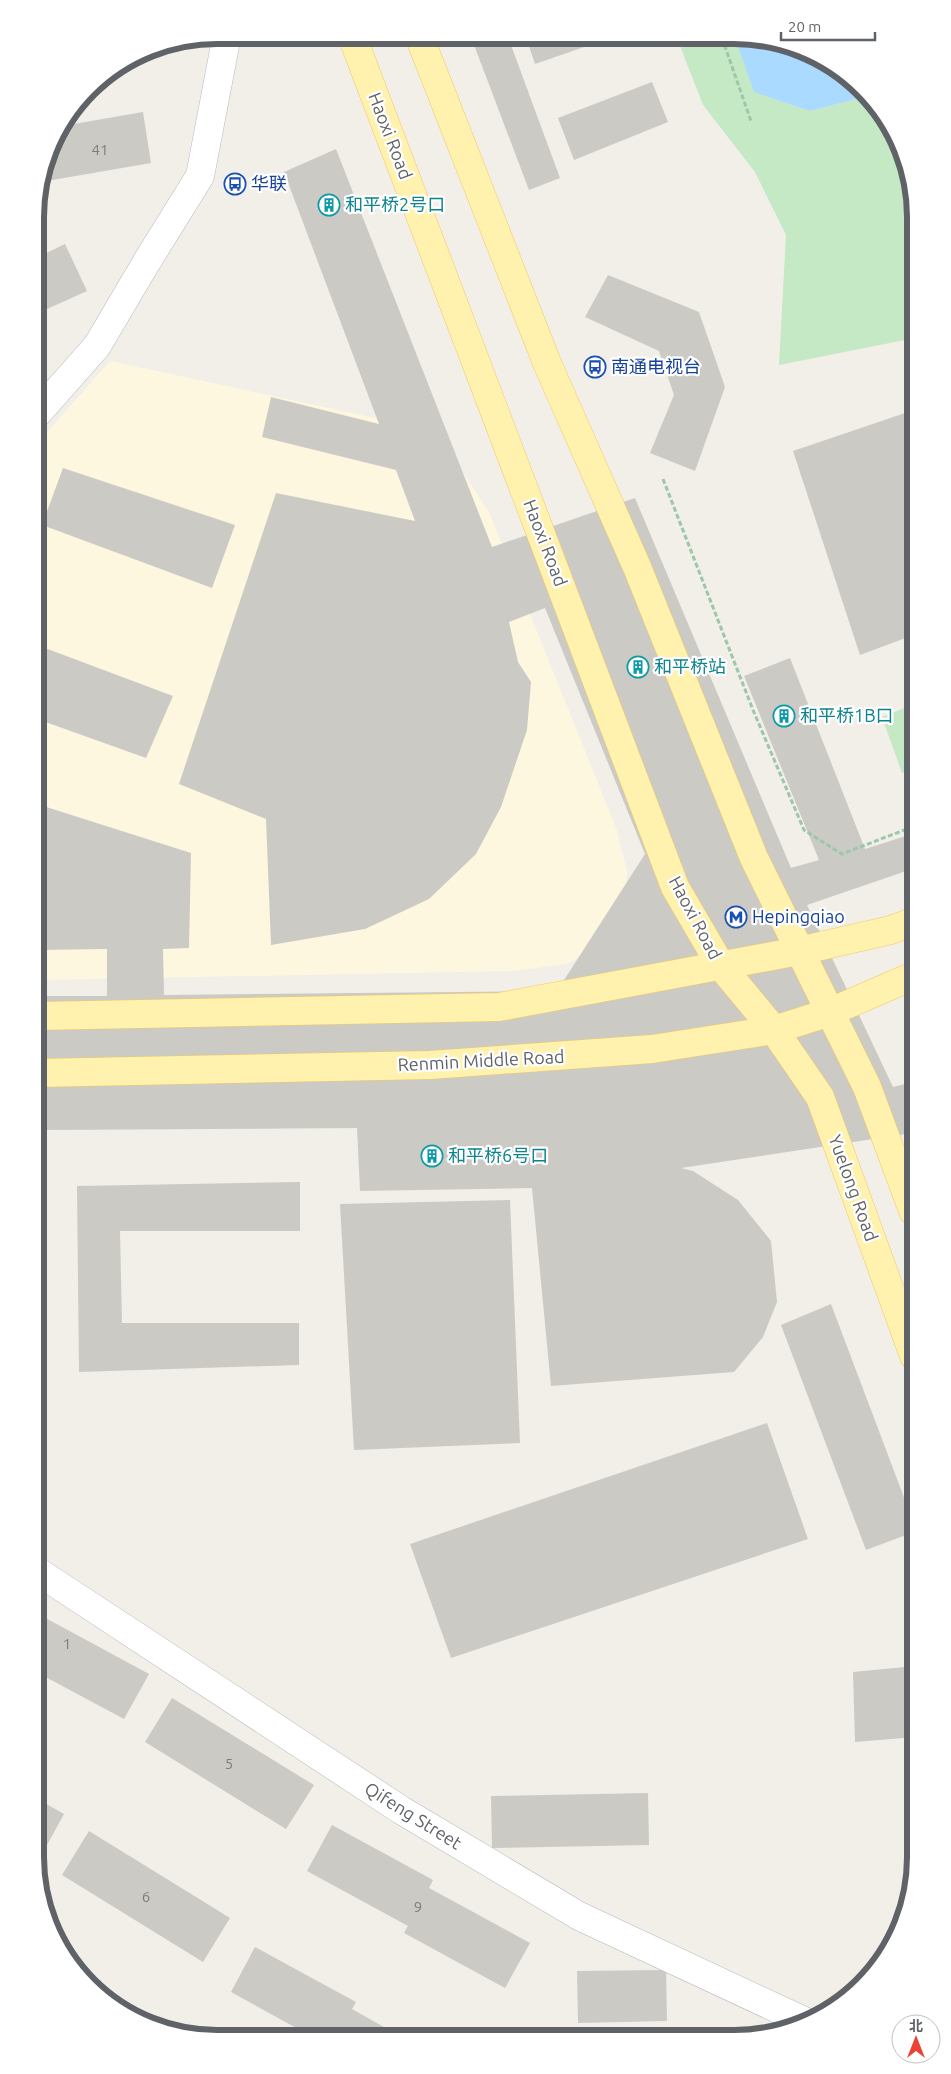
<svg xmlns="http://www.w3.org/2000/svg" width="951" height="2074" font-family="Ubuntu,'Noto Sans SC',sans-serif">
  <rect width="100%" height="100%" fill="#f1efe8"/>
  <path fill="#fef7e0" d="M110 361 436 431 489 512 616 828 627 872 625 899 586 954 567 964 513 971 38 980 36 445Z"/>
  <g fill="#c5e8c5">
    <path d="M677 38H735L755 92 810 111 868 96 886 116 910 169V339L779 365 786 235 755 172 703 105Z"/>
    <path d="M912 705V770L902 773 882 717Z"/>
  </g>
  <path fill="#aadaff" d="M735 38C747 38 760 36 771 39 808 47 843 67 868 96L810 111 754 92Z"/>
  <g fill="#cccac5">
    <path d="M471 37H508L560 178 529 190Z"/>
    <path d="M526 37H610V38L535 64Z"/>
    <path d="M652 82 668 122 574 160 558 118Z"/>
    <path d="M143 112 151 163 41 182 54 136 62 126Z"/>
    <path d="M336 149 492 547 635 498 791 868 819 860 744 676 790 658 865 849 912 834V869L807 905 893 1087 913 1082V1133L681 1168 693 1171 738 1200 771 1241 777 1302 763 1337 734 1372 551 1386 532 1188 360 1191 357 1128 39 1130 38 996H107V949L38 950 37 804 191 853 189 948 163 949 164 995 557 991 645 854 545 608 509 622 518 662 531 682 527 730 501 807 476 854 429 899 365 929 271 945 266 819 179 784 276 493 415 521 396 470 262 437 271 397 379 424 284 172Z"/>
    <path d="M65 244 87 291 36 314V258Z"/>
    <path d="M608 275 699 312 725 387 695 471 650 453 674 395 659 351 585 317Z"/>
    <path d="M911 411V514L907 516 911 526V636L860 655 793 451Z"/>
    <path d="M63 468 235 525 212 588 42 525Z"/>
    <path d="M37 645 173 696 146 758 37 719Z"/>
    <path d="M300 1182V1231H120L122 1323H299V1365L79 1372 77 1186Z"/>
    <path d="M510 1200 520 1443 354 1450 340 1204Z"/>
    <path d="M831 1304 914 1524V1532L866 1550 781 1325Z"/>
    <path d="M767 1423 808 1539 451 1658 410 1544Z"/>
    <path d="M40 1615 149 1674 124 1719 40 1674Z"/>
    <path d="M915 1666V1737L855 1742 853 1672Z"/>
    <path d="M172 1698 314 1785 286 1829 145 1742Z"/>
    <path d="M648 1793 649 1845 492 1848 491 1796Z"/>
    <path d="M41 1801 64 1814 41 1856Z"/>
    <path d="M332 1825 433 1880 429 1888 530 1943 505 1988 404 1933 408 1926 307 1871Z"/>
    <path d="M89 1831 230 1918 203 1962 62 1875Z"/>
    <path d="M255 1947 356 2002 352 2009 398 2035H309L231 1992Z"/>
    <path d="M666 1970 667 2021 578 2023 577 1971Z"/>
  </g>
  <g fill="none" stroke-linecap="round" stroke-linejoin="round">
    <g stroke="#b5b8bc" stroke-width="29">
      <g id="minor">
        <path d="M36 415 97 346 146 263 200 176 227 35"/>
        <path d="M40 1573 401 1810 579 1916 806 2022"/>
      </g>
    </g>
    <g stroke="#f2c960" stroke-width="29">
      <g id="major">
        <path d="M352 36 675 887 721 966 774 1030 820 1097 914 1356"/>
        <path d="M419 36 547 363 637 567 754 858 867 1087 913 1211"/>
        <path d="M38 1016 499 1007 799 951 891 930 912 922"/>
        <path d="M38 1073 430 1065 652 1049 774 1030 830 1012 913 976"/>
      </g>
    </g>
    <g stroke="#9cc7a9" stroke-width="3" stroke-dasharray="5 2.5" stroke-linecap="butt">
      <path d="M722 38 751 121"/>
      <path d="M663 479 753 710 804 830 842 854 912 827"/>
    </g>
    <use href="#minor" stroke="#fff" stroke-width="28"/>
    <use href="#major" stroke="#fff2af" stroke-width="28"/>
  </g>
  <defs>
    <g id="bus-ring" transform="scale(1.125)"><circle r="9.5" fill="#fff" stroke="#1a4fb4" stroke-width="1.5"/><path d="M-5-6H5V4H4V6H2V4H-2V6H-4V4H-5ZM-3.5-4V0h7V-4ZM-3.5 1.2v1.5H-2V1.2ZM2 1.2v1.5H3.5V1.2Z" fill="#1a4fb4"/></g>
    <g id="building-ring" transform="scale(1.125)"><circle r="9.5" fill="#fff" stroke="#0f9aa8" stroke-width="1.5"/><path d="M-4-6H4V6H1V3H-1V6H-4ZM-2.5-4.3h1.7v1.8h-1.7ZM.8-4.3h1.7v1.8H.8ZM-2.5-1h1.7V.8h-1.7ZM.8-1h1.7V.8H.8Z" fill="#0f9aa8"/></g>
    <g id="metro-ring" transform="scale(1.125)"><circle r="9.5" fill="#fff" stroke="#1a4fb4" stroke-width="1.5"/><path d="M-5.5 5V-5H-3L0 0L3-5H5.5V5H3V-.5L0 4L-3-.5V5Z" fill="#1a4fb4"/></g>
  </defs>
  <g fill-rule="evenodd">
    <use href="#bus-ring" x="235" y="184"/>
    <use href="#building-ring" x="329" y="205"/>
    <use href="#bus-ring" x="595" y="367"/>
    <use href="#building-ring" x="638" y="667"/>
    <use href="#building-ring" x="784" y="716"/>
    <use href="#metro-ring" x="736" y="917"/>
    <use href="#building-ring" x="432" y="1156"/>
  </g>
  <g text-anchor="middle" stroke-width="4.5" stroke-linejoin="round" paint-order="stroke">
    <g font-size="15" fill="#7a7d7f">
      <text x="100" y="155">41</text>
      <text x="67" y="1649">1</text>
      <text x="229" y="1769">5</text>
      <text x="146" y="1902">6</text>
      <text x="418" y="1912">9</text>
    </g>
    <g font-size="18" fill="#5f6368" stroke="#fff">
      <text transform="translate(390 136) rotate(69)" y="6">Haoxi Road</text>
      <text transform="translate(545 543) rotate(69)" y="6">Haoxi Road</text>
      <text transform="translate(695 918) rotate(62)" y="6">Haoxi Road</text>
      <text transform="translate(481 1061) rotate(-3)" y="6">Renmin Middle Road</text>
      <text transform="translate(853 1188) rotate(70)" y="6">Yuelong Road</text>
      <text transform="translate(413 1816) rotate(32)" y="6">Qifeng Street</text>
    </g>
    <g font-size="18" fill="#164399" stroke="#fff" text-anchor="start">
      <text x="251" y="190">华联</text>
      <text x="611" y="373">南通电视台</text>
      <text x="752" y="923">Hepingqiao</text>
    </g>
    <g font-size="18" fill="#0d838f" stroke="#fff" text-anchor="start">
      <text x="345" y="211">和平桥2号口</text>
      <text x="654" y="673">和平桥站</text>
      <text x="800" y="722">和平桥1B口</text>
      <text x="448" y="1162">和平桥6号口</text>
    </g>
  </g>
  <path d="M0 0H951V2074H0ZM217 44H734A173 173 0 0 1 907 217V1857A173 173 0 0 1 734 2030H217A173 173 0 0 1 44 1857V217A173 173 0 0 1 217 44Z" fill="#fff" fill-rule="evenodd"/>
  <path fill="none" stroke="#5f6368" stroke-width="6" d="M217 44H734A173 173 0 0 1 907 217V1857A173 173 0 0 1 734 2030H217A173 173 0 0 1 44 1857V217A173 173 0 0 1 217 44Z"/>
  <g transform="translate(916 2039)"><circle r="24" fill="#ffffff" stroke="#bfc1c3"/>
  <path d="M0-4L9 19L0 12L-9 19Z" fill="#ea4335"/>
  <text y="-8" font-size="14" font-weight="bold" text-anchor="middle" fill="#5f6368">北</text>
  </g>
  <path d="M781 32v8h94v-8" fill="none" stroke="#5f6368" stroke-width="2.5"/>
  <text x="788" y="32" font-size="15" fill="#5f6368" stroke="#ffffff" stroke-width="4" paint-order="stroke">20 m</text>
</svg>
